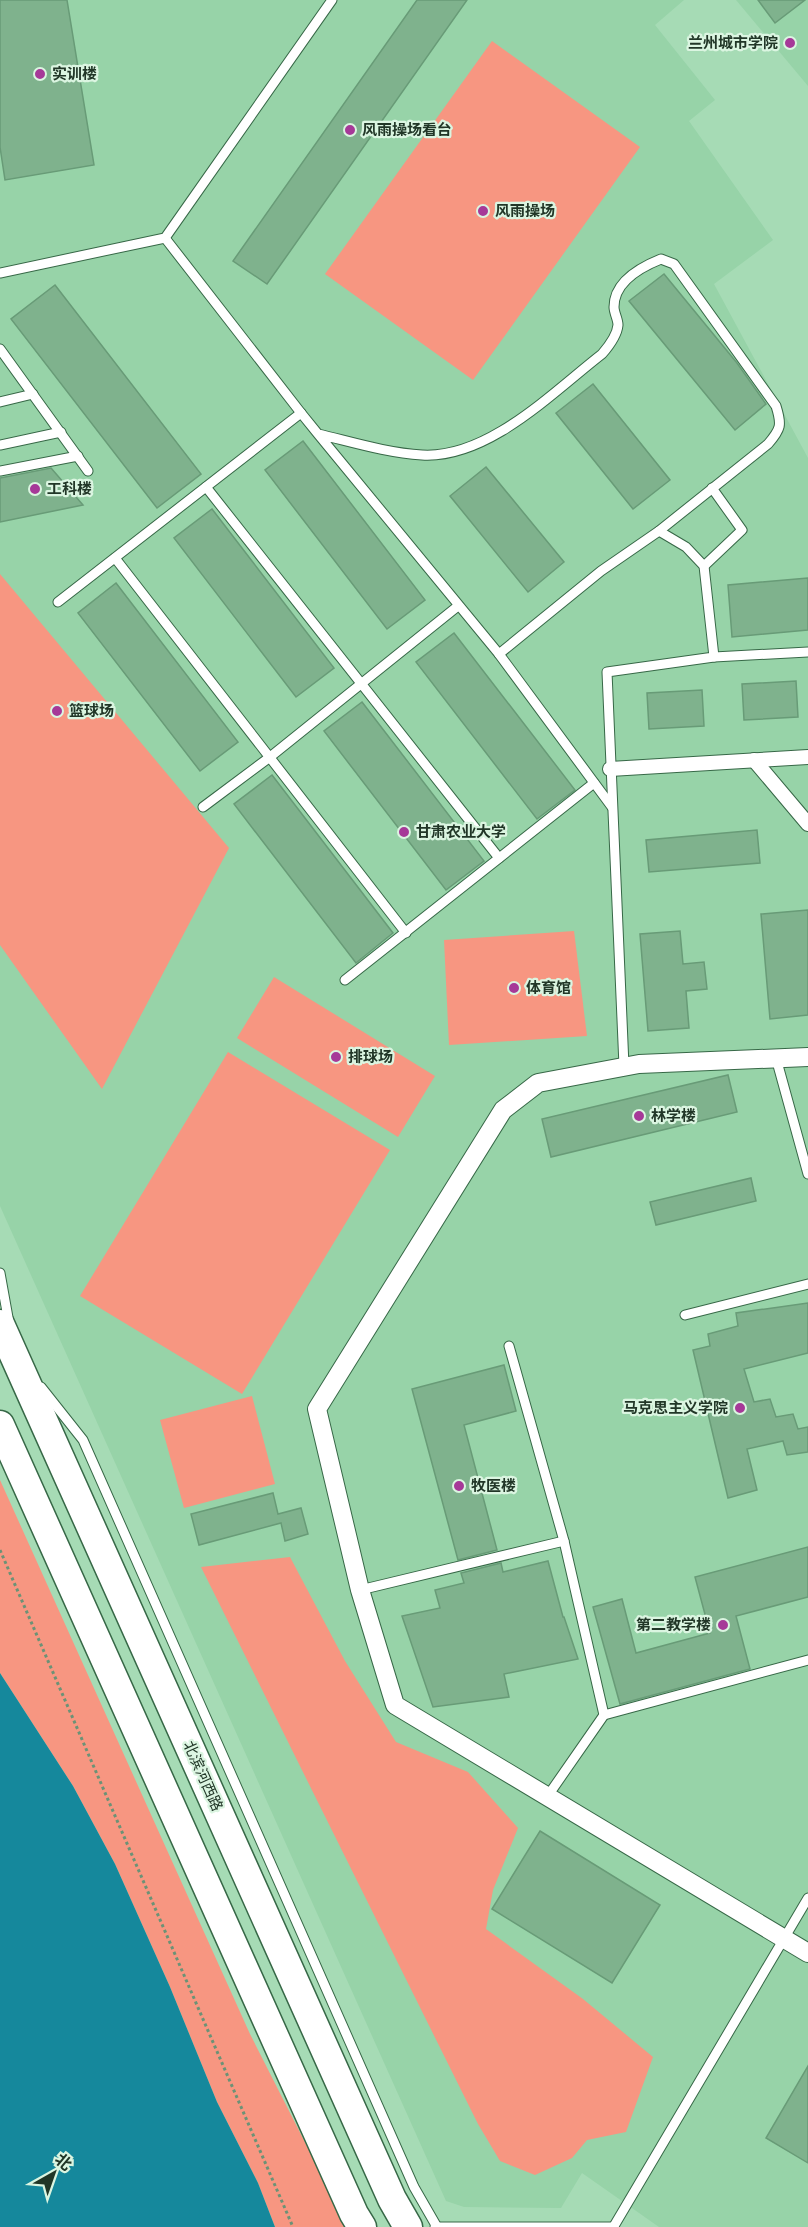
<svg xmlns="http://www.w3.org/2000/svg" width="808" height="2227" font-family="Literata,'Noto Sans SC',serif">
  <rect width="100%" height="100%" fill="#a6dbb5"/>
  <g fill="#97d3a8">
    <path d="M0 0H684L655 25 715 100 689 121 773 240 714 284 808 458V2227H659L582 2173 561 2208 464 2207 446 2201 0 1206Z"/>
    <path d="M736 0H808V86Z"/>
  </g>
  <g fill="#f79681">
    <path d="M492 41 640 147 473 380 325 274Z"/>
    <path d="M0 574 229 848 102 1089 0 945Z"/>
    <path d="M574 931 587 1036 449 1045 444 940Z"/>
    <path d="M274 977 435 1076 398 1137 237 1038Z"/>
    <path d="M228 1052 390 1150 242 1394 80 1296Z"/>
    <path d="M252 1396 275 1484 184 1508 160 1420Z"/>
    <path d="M0 1480 250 2034 348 2227H275L258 2183 217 2102 170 1987 115 1864 73 1786 0 1673Z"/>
    <path d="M290 1557 345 1661 396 1742 468 1772 518 1828 493 1890 486 1929 583 1999 653 2057 626 2132 587 2140 572 2158 535 2175 500 2161 478 2124 201 1567Z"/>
  </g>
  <path fill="#15889c" d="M0 1673 73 1786 115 1864 170 1987 217 2102 258 2183 275 2227H0Z"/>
  <g fill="#7fb28d" stroke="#689b77" stroke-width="1.5">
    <path d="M0 0H67L94 165 5 180 0 147Z"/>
    <path d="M417 0H467L267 284 233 261Z"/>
    <path d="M758 0H805L775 23Z"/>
    <path d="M664 274 737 363 766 404 735 430 629 301Z"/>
    <path d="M55 285 201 474 157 508 11 319Z"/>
    <path d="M593 384 670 480 633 509 556 413Z"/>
    <path d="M303 441 425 600 387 629 265 470Z"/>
    <path d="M486 467 564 562 528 592 450 496Z"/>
    <path d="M51 468 83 505 0 522V478Z"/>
    <path d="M212 509 334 668 296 697 174 538Z"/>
    <path d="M808 578V630L732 637 728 585Z"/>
    <path d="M116 583 238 742 200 771 78 613Z"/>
    <path d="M454 633 575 790 537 819 416 662Z"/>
    <path d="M796 681 798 717 744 720 742 684Z"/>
    <path d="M702 690 704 726 649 729 647 693Z"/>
    <path d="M362 702 484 861 446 890 324 731Z"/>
    <path d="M272 775 393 933 356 963 234 804Z"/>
    <path d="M757 830 760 863 649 872 646 840Z"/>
    <path d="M808 910V1015L770 1019 761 914Z"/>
    <path d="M680 931 683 964 704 962 707 989 686 991 689 1028 648 1031 640 934Z"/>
    <path d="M728 1075 737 1112 551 1157 542 1119Z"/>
    <path d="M751 1178 756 1201 656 1225 650 1202Z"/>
    <path d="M808 1303V1353L744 1369 754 1402 770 1399 776 1417 793 1414 798 1429 808 1427V1452L787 1455 783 1441 747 1449 757 1490 728 1498 693 1350 710 1346 708 1334 738 1326 736 1313Z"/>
    <path d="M504 1365 516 1411 464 1425 497 1550 458 1560 412 1389Z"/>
    <path d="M273 1493 278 1514 301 1508 308 1534 285 1541 281 1523 199 1545 191 1514Z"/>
    <path d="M808 1547V1597L736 1616 750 1669 620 1704 593 1607 622 1599 636 1653 710 1633 695 1577Z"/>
    <path d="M548 1561 563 1617H564L578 1659 504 1674 509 1697 433 1707 402 1616 440 1608 435 1590 464 1583 461 1573 501 1563 503 1572Z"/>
    <path d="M540 1831 660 1905 612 1983 492 1909Z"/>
    <path d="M808 2066V2163L766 2138Z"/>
  </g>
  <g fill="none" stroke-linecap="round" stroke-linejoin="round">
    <g stroke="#376847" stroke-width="11">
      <g id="service">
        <path d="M165 238 301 413 318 434 499 654 601 571 659 531 768 444C781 429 782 425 776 406L674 264 661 259C641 267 614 281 614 307 614 313 618 319 618 325 617 336 609 346 602 354 553 392 488 459 422 455 387 453 352 442 318 434"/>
        <path d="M0 273 165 238 332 0"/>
        <path d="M0 349 88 471"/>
        <path d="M0 402 33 394"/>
        <path d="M0 445 61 432"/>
        <path d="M0 471 78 456"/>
        <path d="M206 487 499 858"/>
        <path d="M115 558 406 933"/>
        <path d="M704 566 742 530 712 488"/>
        <path d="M58 602 301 413"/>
        <path d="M499 654 612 807"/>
        <path d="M714 657 808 652"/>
        <path d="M203 807 270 757 458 606"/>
        <path d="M345 980 594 783"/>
        <path d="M776 1058 808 1174"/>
        <path d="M624 1066 607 672 714 657 704 566 686 547 659 531"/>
        <path d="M0 1273 9 1323"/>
        <path d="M685 1315 808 1284"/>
        <path d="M509 1346 564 1541 604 1715 808 1660"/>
        <path d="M41 1387 83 1440 414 2187 437 2227"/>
        <path d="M360 1590 564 1541"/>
        <path d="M547 1797 604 1715"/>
        <path d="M614 2226 808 1898"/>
        <path d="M435 2227H614"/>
      </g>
    </g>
    <g stroke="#376847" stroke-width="16">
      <g id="pedestrian">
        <path d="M754 760 808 824"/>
        <path d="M610 769 808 757"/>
      </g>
    </g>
    <g stroke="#376847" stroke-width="20">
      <path id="minor" d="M808 1057 639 1064 538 1083 503 1110 317 1409 360 1590 395 1705 808 1953"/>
    </g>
    <g stroke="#376847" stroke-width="31">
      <g id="primary">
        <path d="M0 1324 392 2199 408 2227"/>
        <path d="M0 1425 354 2214 362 2227"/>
      </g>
    </g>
    <path stroke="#6b9276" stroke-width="3" stroke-dasharray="3 3" stroke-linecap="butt" d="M0 1550 293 2227"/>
    <use href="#service" stroke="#fff" stroke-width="9"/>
    <use href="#pedestrian" stroke="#fff" stroke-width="14"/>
    <use href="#minor" stroke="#fff" stroke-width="18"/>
    <use href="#primary" stroke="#fff" stroke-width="28"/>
  </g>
  <g fill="#a63998" stroke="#dbf5e1" stroke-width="2">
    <circle cx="790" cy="43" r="6"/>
    <circle cx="40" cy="74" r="6"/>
    <circle cx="350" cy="130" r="6"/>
    <circle cx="483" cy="211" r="6"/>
    <circle cx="35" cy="489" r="6"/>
    <circle cx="57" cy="711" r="6"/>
    <circle cx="404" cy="832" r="6"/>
    <circle cx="514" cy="988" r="6"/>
    <circle cx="336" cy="1057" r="6"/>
    <circle cx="639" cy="1116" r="6"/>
    <circle cx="740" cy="1408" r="6"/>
    <circle cx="459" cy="1486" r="6"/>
    <circle cx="723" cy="1625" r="6"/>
  </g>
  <g text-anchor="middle" stroke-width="4.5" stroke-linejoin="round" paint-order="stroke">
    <g font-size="15" font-weight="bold" fill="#213627" stroke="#dbf5e1" text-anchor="start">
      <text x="778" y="48" text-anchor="end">兰州城市学院</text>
      <text x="52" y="79">实训楼</text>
      <text x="362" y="135">风雨操场看台</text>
      <text x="495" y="216">风雨操场</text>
      <text x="47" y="494">工科楼</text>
      <text x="69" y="716">篮球场</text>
      <text x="416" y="837">甘肃农业大学</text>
      <text x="526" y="993">体育馆</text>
      <text x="348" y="1062">排球场</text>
      <text x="651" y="1121">林学楼</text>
      <text x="728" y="1413" text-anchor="end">马克思主义学院</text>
      <text x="471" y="1491">牧医楼</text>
      <text x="711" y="1630" text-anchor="end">第二教学楼</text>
    </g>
    <g font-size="15" fill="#213627" stroke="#dbf5e1">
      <text transform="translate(203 1776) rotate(66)" y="5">北滨河西路</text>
    </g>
  </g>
  <g transform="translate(54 2173) rotate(40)" stroke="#dbf5e1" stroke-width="4.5" paint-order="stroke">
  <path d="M0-4.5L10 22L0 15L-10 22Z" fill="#213627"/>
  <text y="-9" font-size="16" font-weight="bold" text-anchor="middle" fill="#213627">北</text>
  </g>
</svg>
